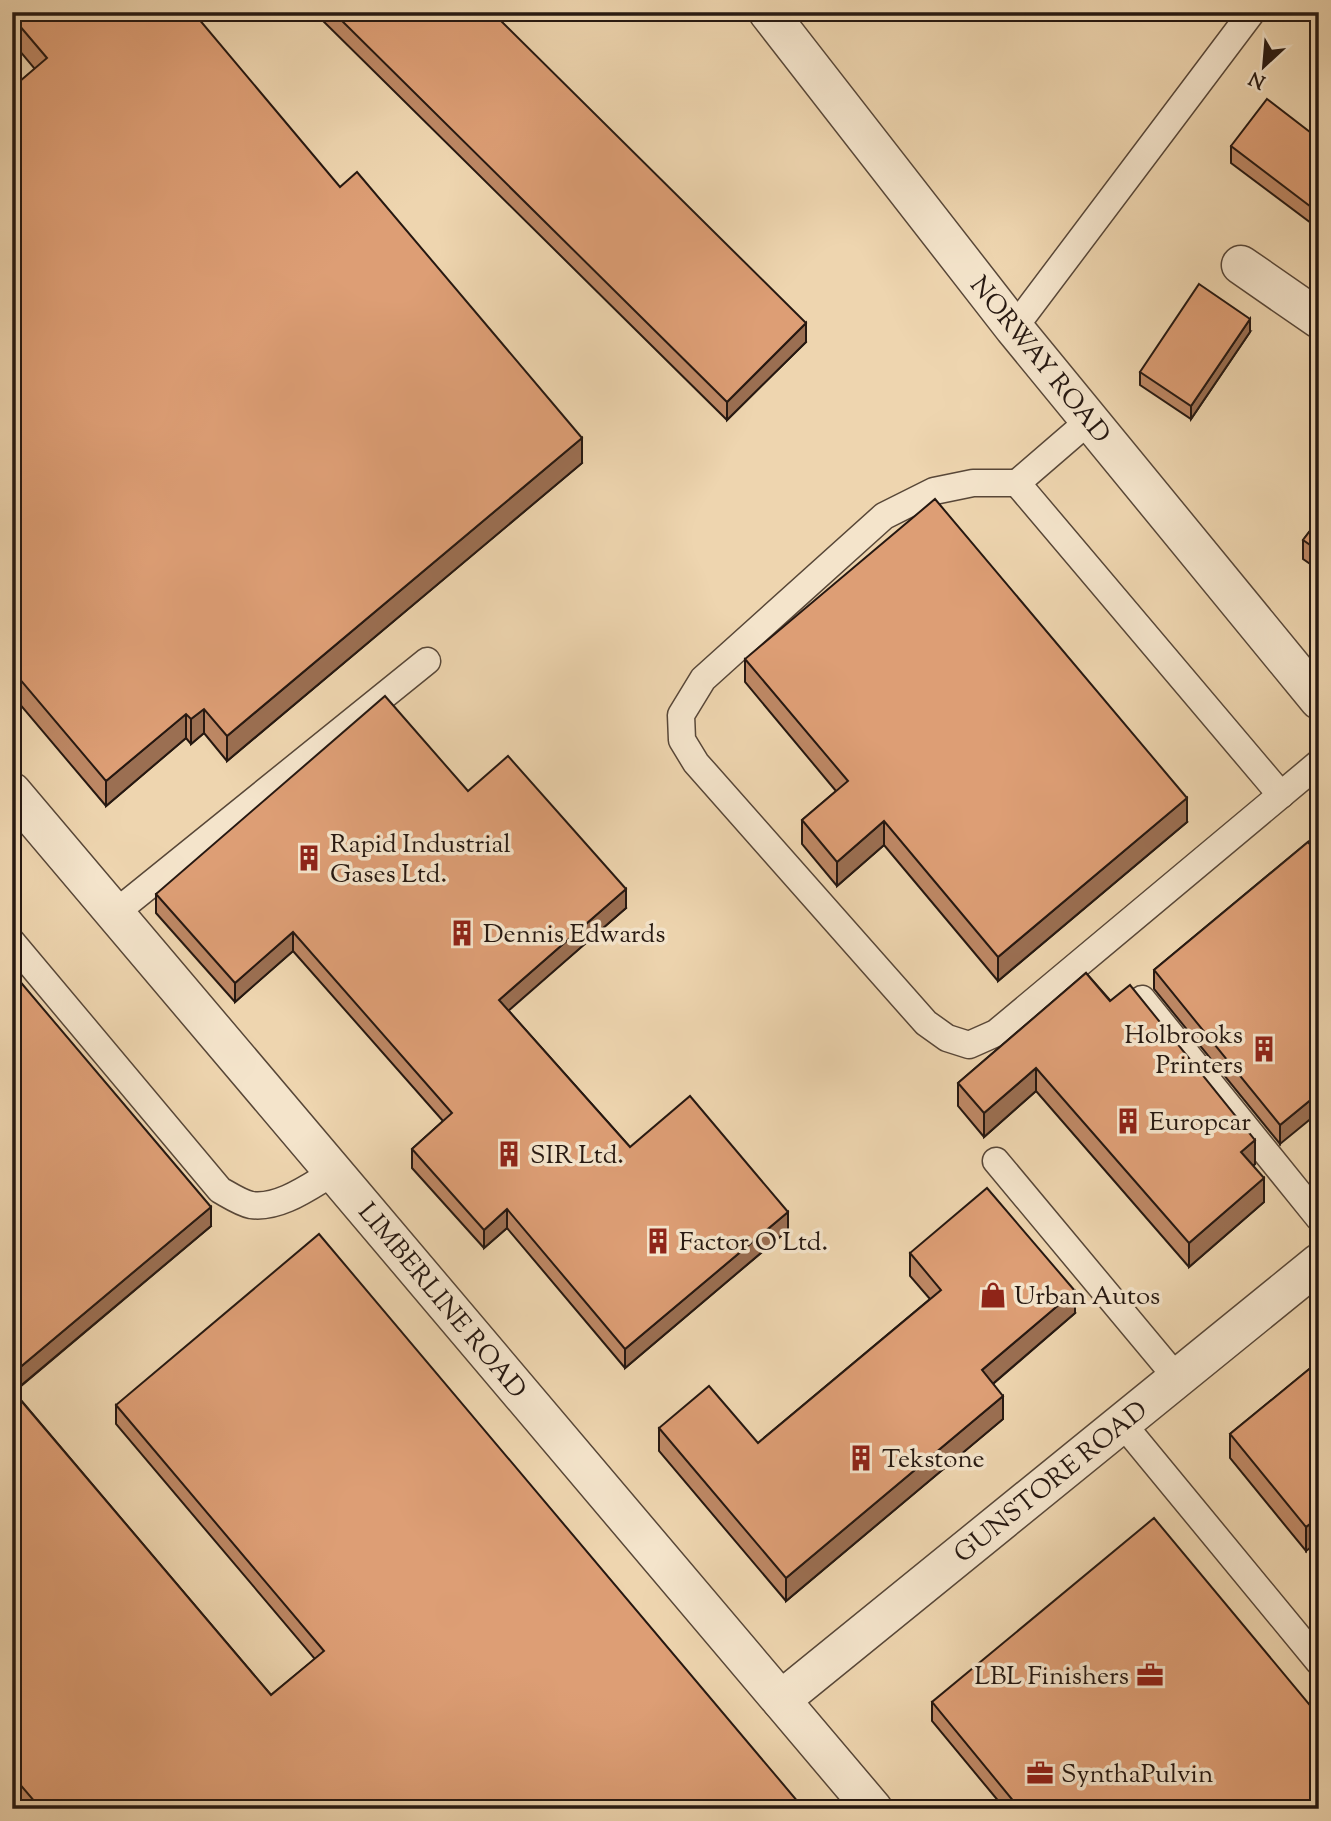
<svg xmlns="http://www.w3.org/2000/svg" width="1331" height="1821" font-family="'Sorts Mill Goudy',serif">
  <rect width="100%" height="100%" fill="#eed5af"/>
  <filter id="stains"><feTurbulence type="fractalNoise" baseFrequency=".00286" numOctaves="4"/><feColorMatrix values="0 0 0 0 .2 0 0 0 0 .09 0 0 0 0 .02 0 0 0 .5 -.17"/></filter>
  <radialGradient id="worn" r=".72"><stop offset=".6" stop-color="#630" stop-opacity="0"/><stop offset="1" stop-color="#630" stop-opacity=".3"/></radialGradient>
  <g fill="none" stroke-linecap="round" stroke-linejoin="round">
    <g stroke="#584738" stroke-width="29">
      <g id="service">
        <path d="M1014 328 1252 12"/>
        <path d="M1090 420 1017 483 1281 795"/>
        <path d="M1017 483H973L934 491 884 516 703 679 681 715 682 740 696 763 926 1023 947 1038 969 1045 996 1033 1319 763"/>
        <path d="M115 913 427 661"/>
        <path d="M12 942 220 1190C229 1195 241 1203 251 1205 280 1209 310 1186 334 1172"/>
        <path d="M1142 999 1319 1218"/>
        <path d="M996 1161 1177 1378"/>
        <path d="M1122 1423 1319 1662"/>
      </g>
    </g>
    <g stroke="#584738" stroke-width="41">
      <g id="minor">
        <path d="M1241 265 1319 319"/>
        <path d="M12 792 873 1809"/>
        <path d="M781 1700 1319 1263"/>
      </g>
    </g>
    <g stroke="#584738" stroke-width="41">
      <path id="tertiary" d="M768 12 1014 328 1319 700"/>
    </g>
    <use href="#service" stroke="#f4e4cb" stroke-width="26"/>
    <use href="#minor" stroke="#f4e4cb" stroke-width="38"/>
    <use href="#tertiary" stroke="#f4e4cb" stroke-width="38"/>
  </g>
  <g fill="#be8865" stroke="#261811" stroke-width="2">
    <path d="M314 12H492L806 342 727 420Z"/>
    <path d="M13 18 340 187 582 463 227 761 204 733 191 744 186 738 106 806 12 695V88L35 69 13 43Z"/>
    <path d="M1319 139V229L1231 163V146Z"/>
    <path d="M1250 332 1191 419 1140 385V372Z"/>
    <path d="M1319 519V570L1303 559V540Z"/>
    <path d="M745 659 1187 822 998 981 884 845 837 886 802 844V820L836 791 745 682Z"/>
    <path d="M468 791 626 908 508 1010 630 1147 788 1230 625 1368 507 1228 484 1248 412 1168V1149L443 1121 293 951 235 1002 156 913V894Z"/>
    <path d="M1308 842 1280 1144 1154 989V970Z"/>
    <path d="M12 972 211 1226 14 1392 271 1695 315 1659 116 1424V1405L804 1809H25L12 1794Z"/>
    <path d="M1086 973 1255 1164 1253 1166 1264 1202 1189 1267 1036 1091 984 1137 958 1106V1083Z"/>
    <path d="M910 1253 1075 1313 993 1384 1003 1419 786 1601 659 1451V1428L758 1443 930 1299 910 1276Z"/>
    <path d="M1319 1361 1306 1551 1230 1458V1434Z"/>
    <path d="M932 1702 1319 1809H1005L932 1721Z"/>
  </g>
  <g fill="#9b6f52" stroke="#261811" stroke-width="2">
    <path d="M1250 319V332L1191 419V406Z"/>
    <path d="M806 323V342L727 420V402Z"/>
    <path d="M582 438V463L227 761V736Z"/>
    <path d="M204 709V733L191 744V719Z"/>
    <path d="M186 714V738L106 806V781Z"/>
    <path d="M1187 798V822L998 981V957Z"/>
    <path d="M884 821V845L837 886V862Z"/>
    <path d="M626 889V908L499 1019V1000Z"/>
    <path d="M293 932V951L235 1002V983Z"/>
    <path d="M1036 1068V1091L984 1137V1113Z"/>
    <path d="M1319 1093V1112L1280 1144V1125Z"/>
    <path d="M1255 1140V1164L1241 1176V1152Z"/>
    <path d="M1264 1178V1202L1189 1267V1243Z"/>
    <path d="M211 1207V1226L12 1393V1374Z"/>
    <path d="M507 1209V1228L484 1248V1230Z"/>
    <path d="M788 1212V1230L625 1368V1349Z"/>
    <path d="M1075 1291V1313L982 1393V1370Z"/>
    <path d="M1003 1396V1419L786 1601V1578Z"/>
    <path d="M1319 1517V1541L1306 1551V1527Z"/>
  </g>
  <g fill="#dd9e75" stroke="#261811" stroke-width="2">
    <path d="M20 12H193L340 187 357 172 582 438 227 736 204 709 191 719 186 714 106 781 12 670V88L47 58 13 18Z"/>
    <path d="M333 12H492L806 323 727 402Z"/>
    <path d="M1267 99 1319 139V213L1231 146Z"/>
    <path d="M1199 284 1250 319 1191 406 1140 372Z"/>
    <path d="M935 499 1187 798 998 957 884 821 837 862 802 820 848 781 745 659Z"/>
    <path d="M1319 519V551L1303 540Z"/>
    <path d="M385 696 468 791 508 756 626 889 499 1000 630 1147 690 1096 788 1212 625 1349 507 1209 484 1230 412 1149 452 1113 293 932 235 983 156 894Z"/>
    <path d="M1308 842 1319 855V1093L1280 1125 1154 970Z"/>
    <path d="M12 972 211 1207 12 1374Z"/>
    <path d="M1086 973 1110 1001 1130 985 1255 1140 1241 1152 1264 1178 1189 1243 1036 1068 984 1113 958 1083Z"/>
    <path d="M987 1188 1075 1291 982 1370 1003 1396 786 1578 659 1428 709 1386 758 1443 941 1290 910 1253Z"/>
    <path d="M319 1234 804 1809H41L12 1775V1390L271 1695 324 1651 116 1405Z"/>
    <path d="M1319 1361V1517L1306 1527 1230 1434Z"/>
    <path d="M1154 1518 1319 1716V1809H1020L932 1702Z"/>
  </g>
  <defs>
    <g id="building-bare" transform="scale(2.1)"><path d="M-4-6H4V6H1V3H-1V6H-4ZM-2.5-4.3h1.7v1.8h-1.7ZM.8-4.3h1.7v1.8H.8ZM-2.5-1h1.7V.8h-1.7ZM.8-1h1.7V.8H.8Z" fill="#8f2418" stroke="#f4e4cb" stroke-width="2.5" paint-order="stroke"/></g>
    <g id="shop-bare" transform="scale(2.1)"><path d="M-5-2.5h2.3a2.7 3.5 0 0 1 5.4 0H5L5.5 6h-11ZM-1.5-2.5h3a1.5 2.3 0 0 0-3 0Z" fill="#8f2418" stroke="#f4e4cb" stroke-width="2.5" paint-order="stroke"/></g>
    <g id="office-bare" transform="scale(2.1)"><path d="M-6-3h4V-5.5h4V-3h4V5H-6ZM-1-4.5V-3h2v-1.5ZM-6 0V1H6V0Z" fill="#8f2418" stroke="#f4e4cb" stroke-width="2.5" paint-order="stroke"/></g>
  </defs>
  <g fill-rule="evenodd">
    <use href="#building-bare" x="309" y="858"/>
    <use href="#building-bare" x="462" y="933"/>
    <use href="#building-bare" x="1264" y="1049"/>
    <use href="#building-bare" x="1128" y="1121"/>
    <use href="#building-bare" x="509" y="1154"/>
    <use href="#building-bare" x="658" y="1241"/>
    <use href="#shop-bare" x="993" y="1295"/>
    <use href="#building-bare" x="861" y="1458"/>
    <use href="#office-bare" x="1150" y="1675"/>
    <use href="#office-bare" x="1040" y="1773"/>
  </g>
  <g text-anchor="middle" stroke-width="7" stroke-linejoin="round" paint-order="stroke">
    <g font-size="26" fill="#261811" stroke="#f4e4cb">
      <text transform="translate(1041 359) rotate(51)" y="9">NORWAY ROAD</text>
      <text transform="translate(443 1300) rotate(50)" y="9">LIMBERLINE ROAD</text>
      <text transform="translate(1050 1481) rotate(-39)" y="9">GUNSTORE ROAD</text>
    </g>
    <g font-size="26" fill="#261811" stroke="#f4e4cb" text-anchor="start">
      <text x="330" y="852">Rapid Industrial<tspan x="330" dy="30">Gases Ltd.</tspan></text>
      <text x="483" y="942">Dennis Edwards</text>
      <text x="1243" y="1043" text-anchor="end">Holbrooks<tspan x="1243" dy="30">Printers</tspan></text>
      <text x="1149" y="1130">Europcar</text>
      <text x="530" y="1163">SIR Ltd.</text>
      <text x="679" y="1250">Factor O Ltd.</text>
      <text x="1014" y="1304">Urban Autos</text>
      <text x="882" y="1467">Tekstone</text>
      <text x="1129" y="1684" text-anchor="end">LBL Finishers</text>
      <text x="1061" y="1782">SynthaPulvin</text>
    </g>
  </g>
  <rect width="1331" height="1821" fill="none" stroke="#eed5af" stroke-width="42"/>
  <rect x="14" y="14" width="1303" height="1793" fill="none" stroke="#261811" stroke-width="3.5"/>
  <rect x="21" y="21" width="1289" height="1779" fill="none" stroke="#261811" stroke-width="2"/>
  <g transform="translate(1264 66) rotate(206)" stroke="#f4e4cb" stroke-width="5" paint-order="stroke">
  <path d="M0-5L12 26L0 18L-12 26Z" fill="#261811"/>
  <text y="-10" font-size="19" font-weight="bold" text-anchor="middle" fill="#261811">N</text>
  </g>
  <rect width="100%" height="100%" filter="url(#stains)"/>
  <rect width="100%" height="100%" fill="url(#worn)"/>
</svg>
